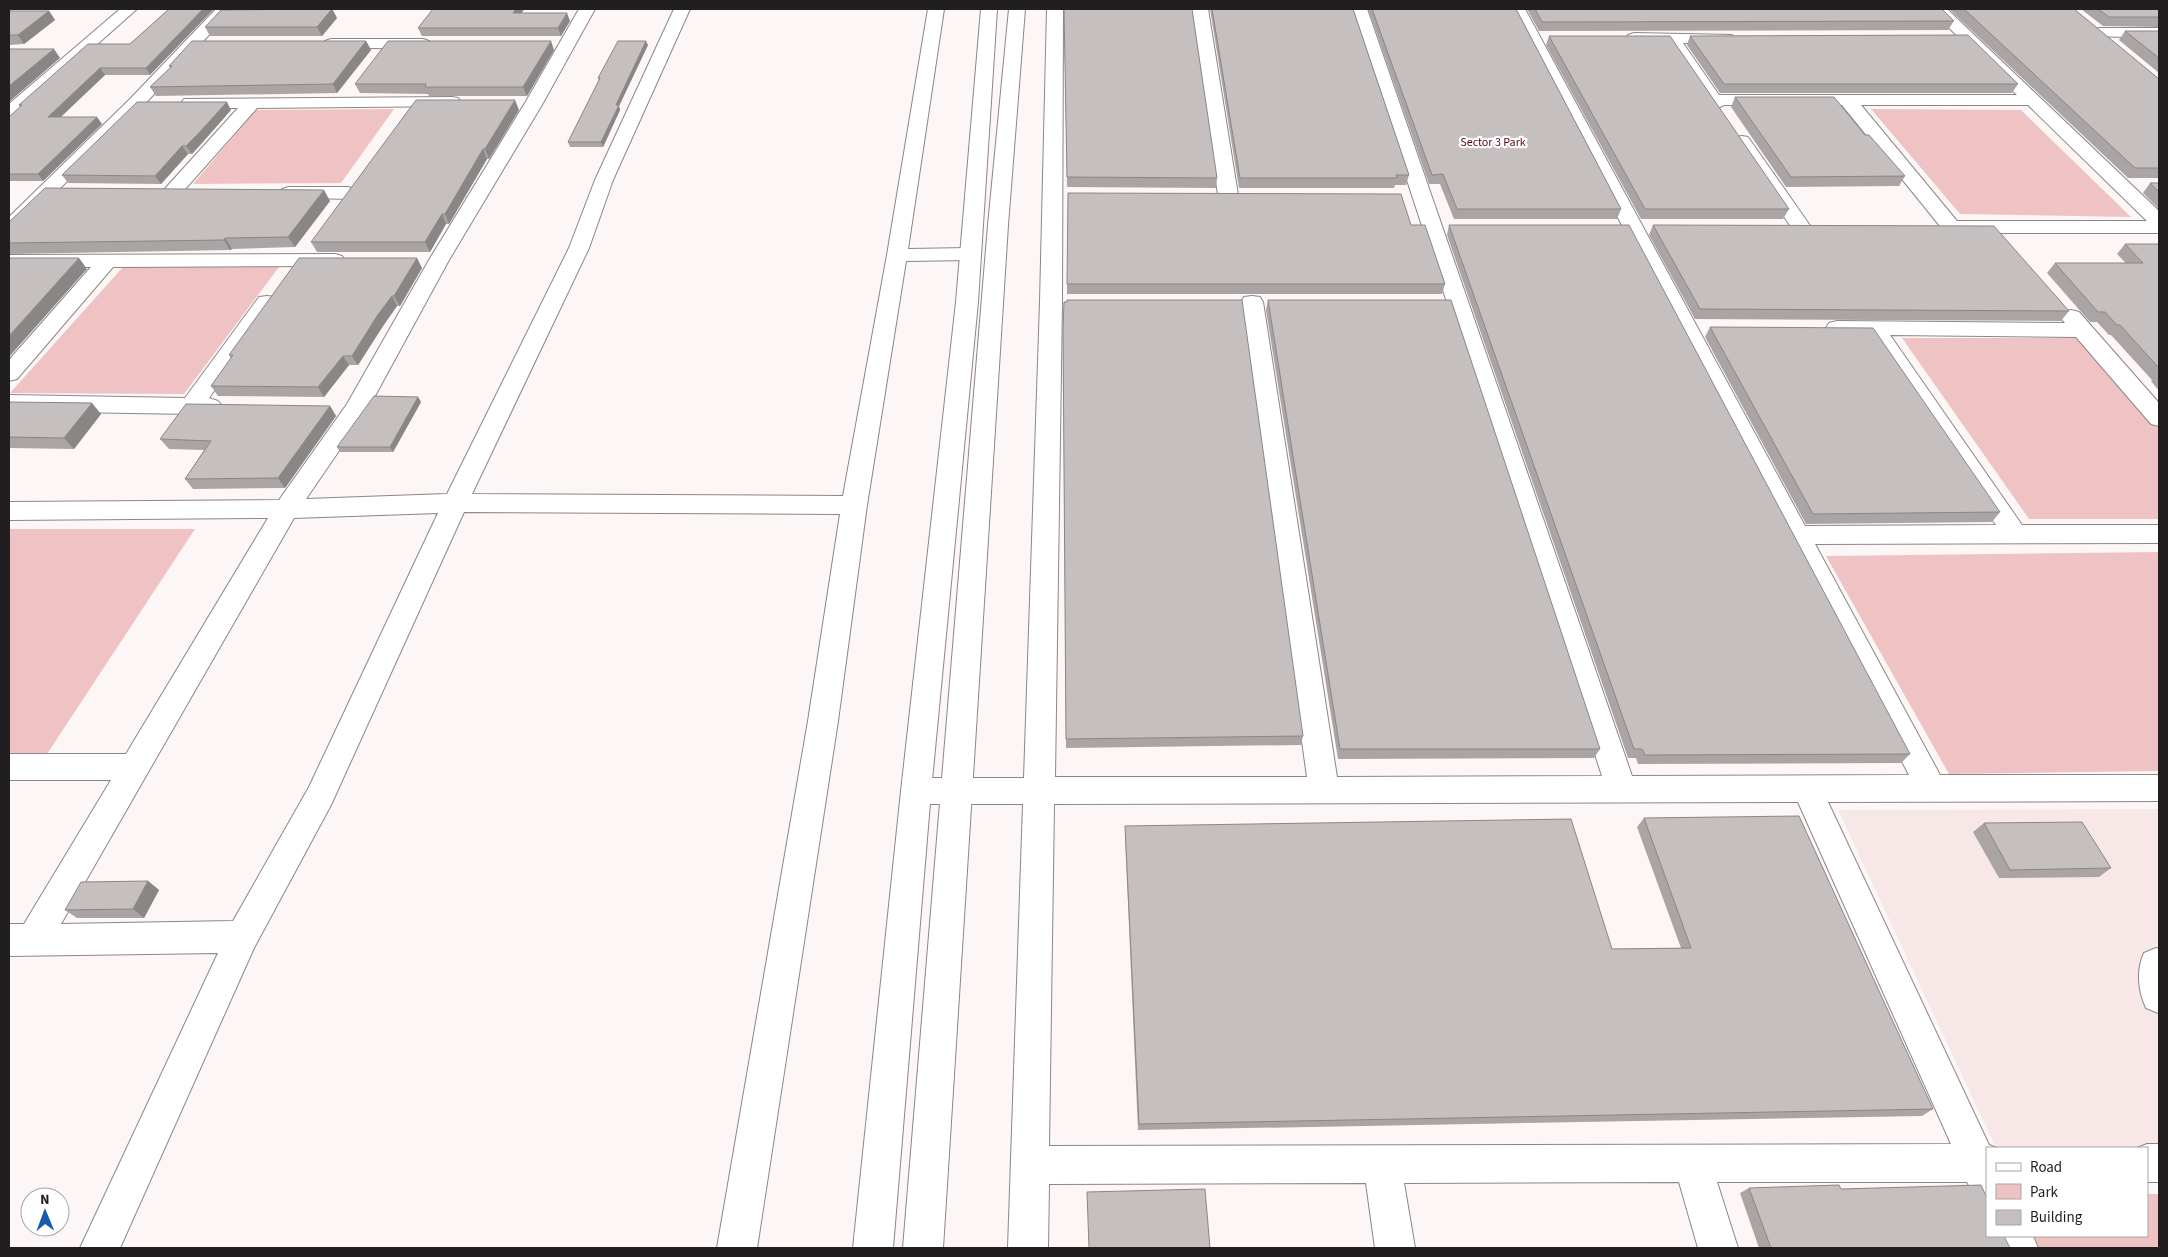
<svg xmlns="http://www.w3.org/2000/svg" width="2168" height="1257" font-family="'Source Sans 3',sans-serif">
  <rect width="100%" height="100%" fill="#fdf6f6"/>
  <path fill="#f7e7e7" d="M2159 809V1163H2147V1148H1996L1838 810Z"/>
  <g fill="#efc3c4">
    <path d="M394 109 341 183 193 184 256 110Z"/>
    <path d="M1871 109 2021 110 2131 217 1960 214Z"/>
    <path d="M123 267H279L184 394 10 393Z"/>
    <path d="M1902 338H2082L2159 428V519H2029Z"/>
    <path d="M9 529H195L47 754H9Z"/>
    <path d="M2159 552V771L1949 774 1826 556Z"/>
    <path d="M2147 1194H2159V1248H2039L2034 1236H2147Z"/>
  </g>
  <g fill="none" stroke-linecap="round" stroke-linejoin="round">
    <g stroke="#8d8686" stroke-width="2">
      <g id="street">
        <path d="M120 9H137L15 117 9 118V104Z"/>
        <path d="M216 9H233L142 107 16 232 9 234V217L130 99Z"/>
        <path d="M579 9H595L543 103 449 260 369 407 306 499 447 494 569 248 595 180 674 9H690L613 180 589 248 472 494 843 496 887 255 928 9H944L908 249 969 248 976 250 979 254 976 258 969 260 906 261 867 505 838 721 757 1248H717L808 721 840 514 464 512 331 805 254 948 120 1248H80L218 953 9 956V924H24L111 780H9V754H126L268 518 9 520V502L279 500 347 404 429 260 525 103ZM438 513 309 787 233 921 61 924 294 518Z"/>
        <path d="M1047 9H1063L1062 302 1055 777H1307L1241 302 1244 297 1252 296 1260 297 1263 302 1337 777 1602 776 1351 9H1367L1632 776 1909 775 1509 9H1525L1805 526 1996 525 1868 335H1837L1829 333 1826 328 1829 323 1837 321 2065 323 2060 317 2063 312 2071 310 2079 312 2159 403V426L2151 424 2076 337 1890 335 2022 525H2159V543L1815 544 1940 775H2159V801L1828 802 1989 1145 1997 1148H1987V1196L1972 1191 1967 1182H1717L1738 1248H1698L1679 1182 1404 1183 1415 1248H1375L1366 1183 1049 1184 1048 1248H1008L1023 804H916L905 800 901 791 905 782 916 778H1024L1040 302ZM1798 802 1951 1144 1049 1146 1054 804Z"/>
        <path d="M1192 9H1208L1238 195 1235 199 1228 201 1221 199 1218 195Z"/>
        <path d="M1930 9H1947L2159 211V233H1951L1944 231 1842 105H1724L1716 109 1710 108 1667 43 1628 41 1626 38 1628 35 1634 33 1732 35 1734 38 1732 41 1726 43H1683L1719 95H2017ZM1861 105H2028L2147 221H1957Z"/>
        <path d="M2099 28H2159V38L2093 36 2091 33 2093 30Z"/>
        <path d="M331 39H423L429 41 431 44 429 47 423 49 325 47 323 44 325 41Z"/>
        <path d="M452 97 458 98 461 102 458 106 257 108 179 196 172 198 165 196 162 192 238 108H190L184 107 181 103 184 99Z"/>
        <path d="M1742 136 1748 137 1811 227 1808 231 1801 233 1794 231 1791 227 1733 141 1736 137Z"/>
        <path d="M289 187H348L355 189 358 193 355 197 348 199 282 197 279 193 282 189Z"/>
        <path d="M335 254 342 256 345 260 342 264 335 266 113 267 17 379 9 381V360L91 267H9V255Z"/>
        <path d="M267 296 275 297 278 302 209 398 218 401 222 406 218 411 210 414H191L9 411V395L185 398 259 297Z"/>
        <path d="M2156 948 2159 949 2158 1013 2146 1008C2138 991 2136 970 2144 953Z"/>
        <path d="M2147 1144H2159V1182H2147V1148H2137Z"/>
        <path d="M1992 1236H2033L2038 1248H1998Z"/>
      </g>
    </g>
    <g stroke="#8d8686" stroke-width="2">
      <g id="secondary">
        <path d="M981 9H997L978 302 931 791 893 1248H853L901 791 956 302Z"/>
        <path d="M1009 9H1025L1008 225 943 1248H903L988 225Z"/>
      </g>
    </g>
    <use href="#street" fill="#fff" fill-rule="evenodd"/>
    <use href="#secondary" fill="#fff" fill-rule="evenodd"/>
  </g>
  <g fill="#aaa4a4">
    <path d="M9 9H12L9 11H49L55 20 24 44 9 45Z"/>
    <path d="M169 9 150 75H105L61 117 102 124 43 181H9V117L20 107 19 105 130 44Z"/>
    <path d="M332 9 337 18 322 36H210L205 27Z"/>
    <path d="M433 9H524L522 13 570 21 561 36H422L418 28Z"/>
    <path d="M1064 9 1217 178 1216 188 1067 187Z"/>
    <path d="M1210 9H1353L1409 175 1406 185H1395L1394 188H1239Z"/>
    <path d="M1368 9H1516L1621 209 1617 219H1454L1440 184H1429Z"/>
    <path d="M1527 9H1942L1954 21 1948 30 1539 31Z"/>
    <path d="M1949 9H2074L2159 79V178H2128Z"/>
    <path d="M2081 9H2159V27L2103 26Z"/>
    <path d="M2125 31H2159V73L2119 40Z"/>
    <path d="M1549 36 1789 209 1783 219H1641L1546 45Z"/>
    <path d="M1690 36 2018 84 2012 93H1720L1687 45Z"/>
    <path d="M366 41 371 50 337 93 156 96 150 87 170 68 169 66Z"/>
    <path d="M648 45 619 106 620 110 603 147H570L568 142 599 81 598 78Z"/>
    <path d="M554 50 527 96H429L428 94 360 93 355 84Z"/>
    <path d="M1735 97 1865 135 1905 176 1899 186 1786 187 1731 107Z"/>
    <path d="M231 110 203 142 192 154H188L161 184 68 183 62 175Z"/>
    <path d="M519 110 489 159H487L449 224H446L430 252H317L311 242Z"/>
    <path d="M2150 183H2159V209L2143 193Z"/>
    <path d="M330 201 295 247 232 249 230 250 9 254V222Z"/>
    <path d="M1411 225 1445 284 1442 294H1067V284Z"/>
    <path d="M1449 225 1910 754 1901 763 1638 764 1636 758H1628L1447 235Z"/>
    <path d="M1653 225 2069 311 2061 321 1695 319 1649 235Z"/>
    <path d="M2125 244H2159V391L2151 381 2152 380 2111 335H2109L2097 322H2090L2047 273 2055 263H2126L2117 254Z"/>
    <path d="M422 268 400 306H397L383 326 358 365H349L324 397 218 396 211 386 231 358 229 355Z"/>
    <path d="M1268 300 1600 749 1594 758 1338 759 1266 310Z"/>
    <path d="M1067 302 1303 736 1301 745 1066 748 1063 329Z"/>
    <path d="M1710 327 2000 512 1992 522 1806 524 1705 337Z"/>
    <path d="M418 397 421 402 393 452H340L337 447Z"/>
    <path d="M9 402 101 414 74 449 9 448Z"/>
    <path d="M330 406 336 416 285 488 193 489 185 479 204 450 169 449 160 439Z"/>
    <path d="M1644 818 1933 1109 1922 1116 1138 1130 1125 835V826L1612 949 1681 948 1637 827Z"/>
    <path d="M1984 823 2111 868 2099 877 1999 878 1973 832Z"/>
    <path d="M148 881 159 890 144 918H77L65 910Z"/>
    <path d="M1749 1188 1841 1189 2010 1248H1759L1740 1193Z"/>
  </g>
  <g fill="#8b8686">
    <path d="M203 9H214L150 75 146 68Z"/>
    <path d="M332 9 337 18 322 36 317 27Z"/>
    <path d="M516 9H524L516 21 513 13Z"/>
    <path d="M49 11 55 20 24 44 18 35Z"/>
    <path d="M567 13 570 21 561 36 558 28Z"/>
    <path d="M366 41 371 50 337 93 333 84Z"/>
    <path d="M551 41 554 50 527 96 523 87Z"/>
    <path d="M646 41 648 45 619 106 620 110 603 147 601 142 616 105Z"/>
    <path d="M54 49 60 58 9 102V86Z"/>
    <path d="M100 68 105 75 53 124 48 117Z"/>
    <path d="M515 100 519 110 489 159 485 149Z"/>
    <path d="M227 102 231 110 192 154 186 146Z"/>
    <path d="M97 117 102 124 43 181 38 174Z"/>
    <path d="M182 146 188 154 161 184 155 176Z"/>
    <path d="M483 149 487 159 449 224 445 214Z"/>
    <path d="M324 190 330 201 295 247 288 237Z"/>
    <path d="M442 214 446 224 430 252 425 242Z"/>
    <path d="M225 238 232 249 230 250 224 240Z"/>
    <path d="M79 258 87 269 9 357V336Z"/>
    <path d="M417 258 422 268 400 306 394 296Z"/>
    <path d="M392 296 397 306 383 326 358 365 352 356 377 316Z"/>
    <path d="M343 356 349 365 324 397 318 387Z"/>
    <path d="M418 397 421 402 393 452 390 447Z"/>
    <path d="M92 403 101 414 74 449 64 438Z"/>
    <path d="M330 406 336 416 285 488 278 478Z"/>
    <path d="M148 881 159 890 144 918 133 909Z"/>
  </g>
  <g fill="#c6bfbf" stroke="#8b8686">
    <path d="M169 9H203L146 68H100L48 117H97L38 174H9V117L22 105H19L88 44H130Z"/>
    <path d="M332 9 317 27H205L221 10Z"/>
    <path d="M433 9H516L513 13H567L558 28H418Z"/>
    <path d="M1064 9H1192L1217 178 1067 177Z"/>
    <path d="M1212 9H1353L1409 175H1396L1397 178H1240Z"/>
    <path d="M1372 9H1516L1621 209H1457L1443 174 1432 175Z"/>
    <path d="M1535 9H1942L1954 21 1542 22Z"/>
    <path d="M1964 9H2074L2159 79V168H2135Z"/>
    <path d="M2098 9H2159V17H2109Z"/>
    <path d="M9 11H49L18 35H9Z"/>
    <path d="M2125 31H2159V58Z"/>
    <path d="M1968 35 2018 84H1724L1690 36Z"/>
    <path d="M1549 36H1670L1789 209H1645Z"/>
    <path d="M192 41H366L333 84 150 87 172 66H169Z"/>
    <path d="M388 41H551L523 87H425L426 84H355Z"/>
    <path d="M618 41H646L616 105H619L601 142H568L600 78H598Z"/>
    <path d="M9 49H54L9 86Z"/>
    <path d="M1735 97H1834L1865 135H1869L1905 176 1791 177Z"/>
    <path d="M416 100H515L485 149H483L445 214H442L425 242H311Z"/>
    <path d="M137 102H227L198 134 186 146H182L155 176 62 175Z"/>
    <path d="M2150 183H2159V192Z"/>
    <path d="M45 188 324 190 288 237 225 238 224 240 9 243V222Z"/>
    <path d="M1068 193 1401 194 1411 225H1425L1445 284H1067Z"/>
    <path d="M1449 225H1629L1910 754 1645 755 1642 749H1634Z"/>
    <path d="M1653 225 1994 226 2069 311 1700 309Z"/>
    <path d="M2125 244H2159V368L2120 325H2117L2105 312H2098L2055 263H2143Z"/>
    <path d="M9 258H79L9 336Z"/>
    <path d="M299 258H417L394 296H392L377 316 352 356H343L318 387 211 386 233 355H229Z"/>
    <path d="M1067 300H1242L1303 736 1066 739 1063 329 1064 302H1067Z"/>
    <path d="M1268 300H1451L1600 749H1340Z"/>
    <path d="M1710 327 1873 328 2000 512 1813 514Z"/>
    <path d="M374 396 418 397 390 447H337Z"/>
    <path d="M9 402 92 403 64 438 9 437Z"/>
    <path d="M186 404 330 406 278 478 185 479 211 441 160 439Z"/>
    <path d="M1799 816 1933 1109 1139 1124 1125 826 1571 819 1612 949 1691 948 1644 818Z"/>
    <path d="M2082 822 2111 868 2010 870 1984 823Z"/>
    <path d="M148 881 133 909 65 910 81 882Z"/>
    <path d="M1839 1185 1841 1189 1981 1185 1987 1198V1236H2004L2010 1248H1771L1749 1188Z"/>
    <path d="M1205 1189 1210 1248H1089L1087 1192Z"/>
  </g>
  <g text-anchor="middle" stroke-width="4.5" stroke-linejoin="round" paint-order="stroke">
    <g font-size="12" fill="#570718" stroke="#fff">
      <text x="1493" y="146">Sector 3 Park</text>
    </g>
  </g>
  <rect width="2168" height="1257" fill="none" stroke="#201e1e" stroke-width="20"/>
  <rect x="1986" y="1147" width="162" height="90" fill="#ffffff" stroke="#a6a5a5"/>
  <rect x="1996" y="1163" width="25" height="8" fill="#ffffff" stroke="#a6a5a5"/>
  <text x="2030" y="1172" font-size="15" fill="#201e1e">Road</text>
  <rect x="1996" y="1184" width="25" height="15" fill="#efc3c4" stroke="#a6a5a5"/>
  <text x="2030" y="1197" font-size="15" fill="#201e1e">Park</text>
  <rect x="1996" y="1210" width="25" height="15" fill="#c6bfbf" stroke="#a6a5a5"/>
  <text x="2030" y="1222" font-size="15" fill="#201e1e">Building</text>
  <g transform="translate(45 1212) rotate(359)"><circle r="24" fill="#ffffff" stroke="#a6a5a5"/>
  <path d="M0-4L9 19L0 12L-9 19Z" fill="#155dac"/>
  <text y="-8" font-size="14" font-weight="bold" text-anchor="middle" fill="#201e1e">N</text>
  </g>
</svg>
